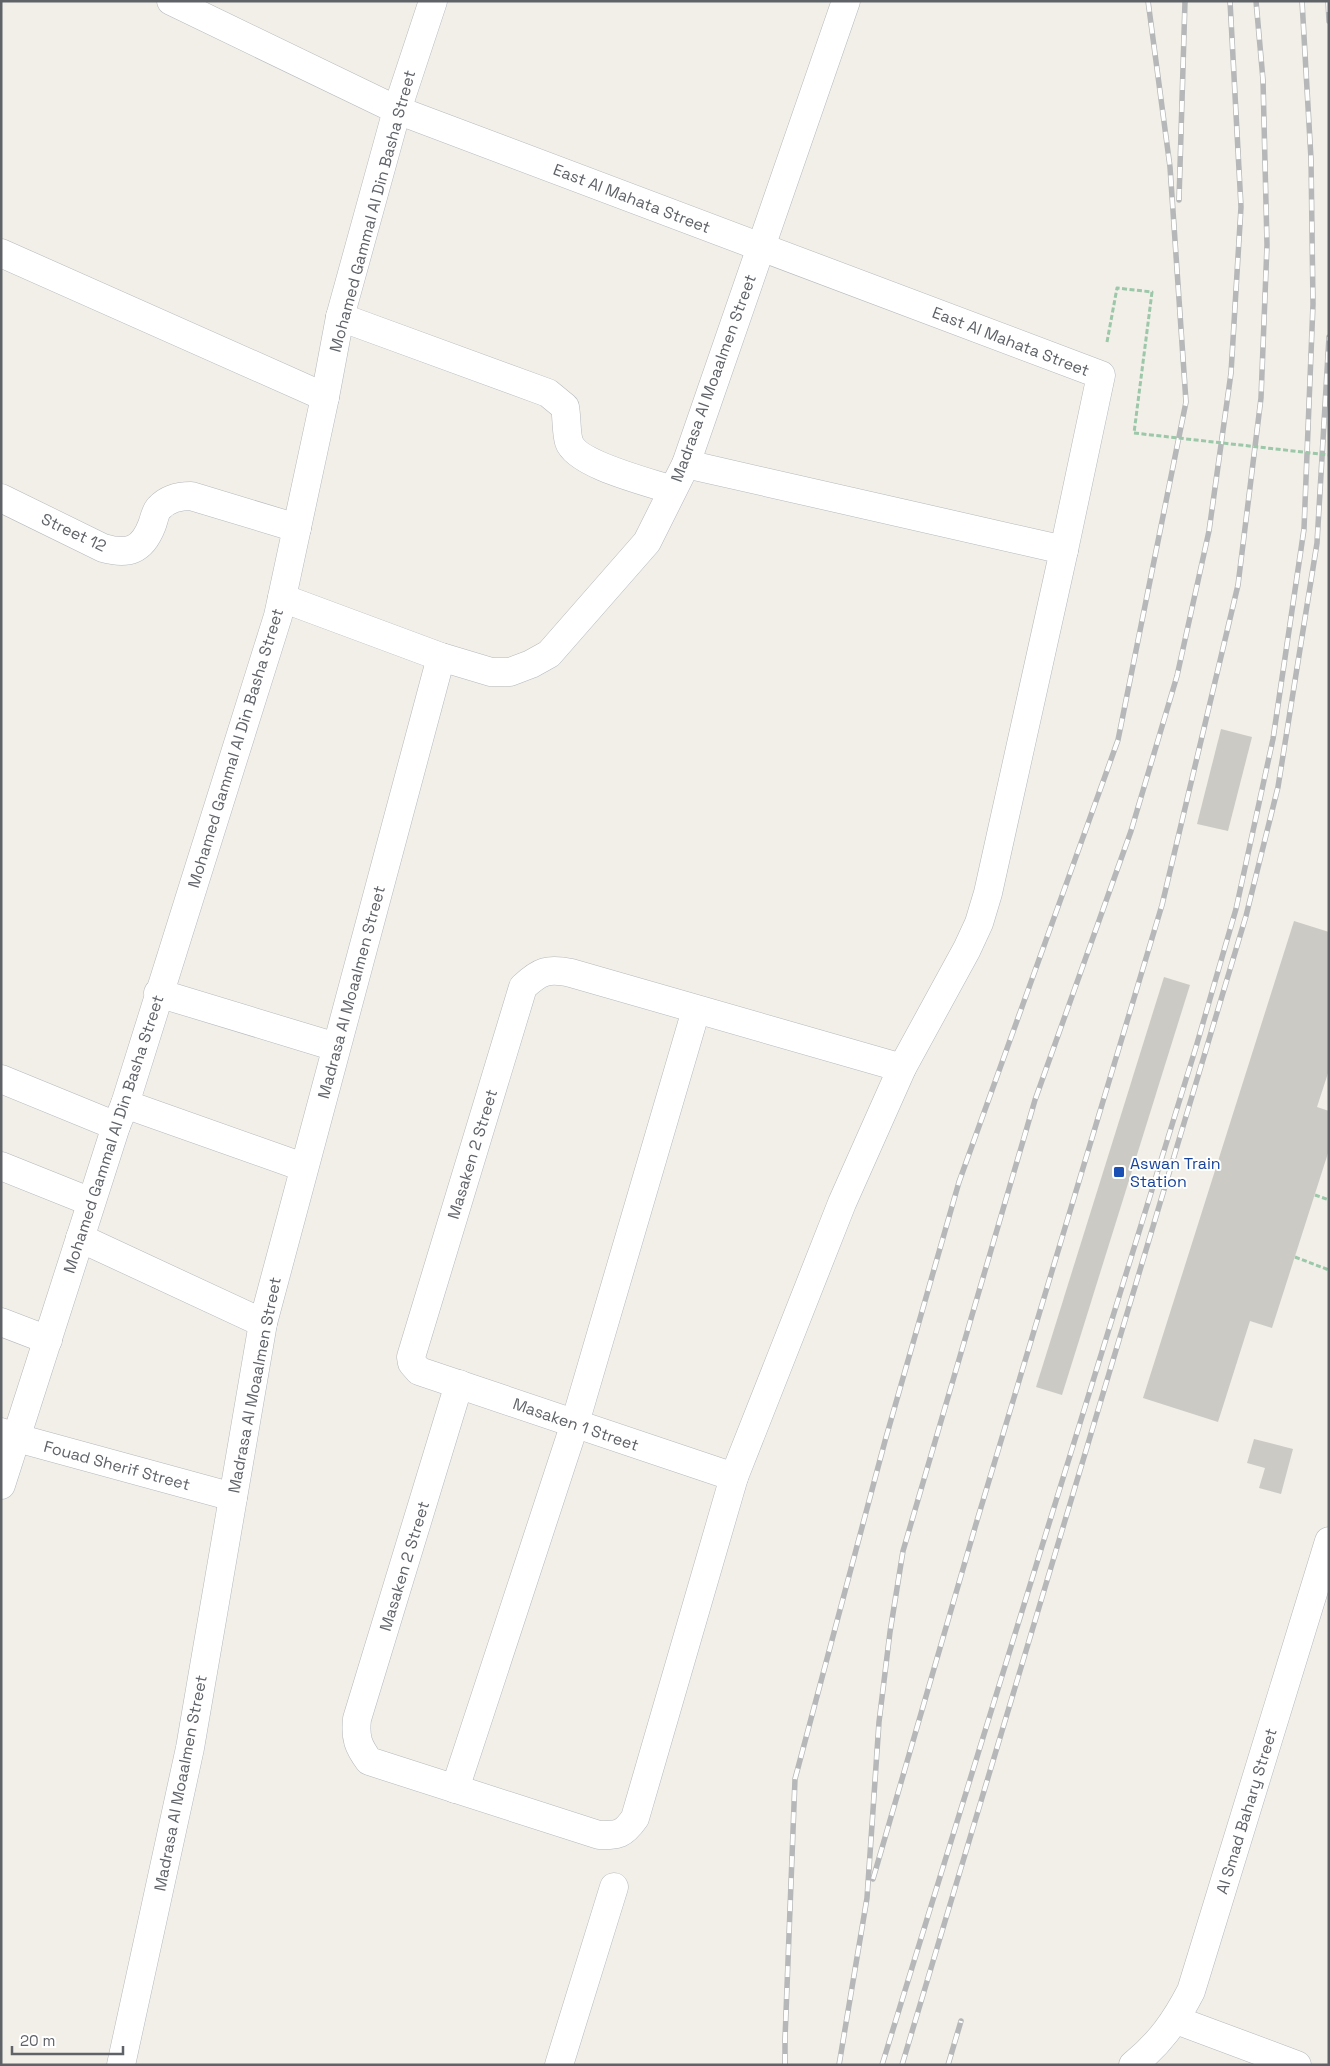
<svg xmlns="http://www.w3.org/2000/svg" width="1330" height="2066" font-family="'Space Grotesk',sans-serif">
  <rect width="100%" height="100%" fill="#f1efe8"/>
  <g fill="#cccac5">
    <path d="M1221 729 1252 737 1228 831 1197 824Z"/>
    <path d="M1294 921 1329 932V1070L1317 1107 1329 1111V1150L1272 1328 1250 1321 1218 1422 1143 1398Z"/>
    <path d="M1164 977 1190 985 1062 1395 1036 1387Z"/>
    <path d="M1254 1439 1293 1449 1281 1494 1259 1488 1265 1468 1247 1463Z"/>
  </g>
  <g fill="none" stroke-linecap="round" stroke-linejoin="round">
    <g stroke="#b5b8bc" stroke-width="29">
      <g id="minor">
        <path d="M171 1 397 110 1101 375 1064 550"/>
        <path d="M1 253 325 397"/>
        <path d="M340 317 548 393 565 407C567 417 566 433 569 442 577 465 649 482 672 490"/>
        <path d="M1 498 103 548C128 555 142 551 152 525 154 520 155 512 159 508 168 498 179 496 191 496L297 528"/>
        <path d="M282 598 441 657 491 672H510L531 664 549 654 647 542 686 464 846 1"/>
        <path d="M158 993 336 1047"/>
        <path d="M1 1079 116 1126"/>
        <path d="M125 1104 303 1167"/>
        <path d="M1 1166 91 1202"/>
        <path d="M80 1238 263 1323"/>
        <path d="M1 1322 48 1340"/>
        <path d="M459 1384 357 1719C355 1738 358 1746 369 1761L599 1835C619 1835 623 1835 635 1818L734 1477 842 1203 902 1068 967 949 979 923 988 893 1064 550 686 464"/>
        <path d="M1 1432 17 1438 233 1497"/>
        <path d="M734 1477 419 1371 412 1363 411 1357 523 987C540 971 548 968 571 973L902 1068"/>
        <path d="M1 1485 116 1126 125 1104 278 616 325 397 340 317 397 110 433 1"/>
        <path d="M455 1789 575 1423 696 1010"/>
        <path d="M1176 2020 1297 2065"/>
        <path d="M121 2065 190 1748 263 1323 441 657"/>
        <path d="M559 2065 614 1887"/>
        <path d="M1133 2065C1160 2043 1175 2022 1191 1991L1329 1541"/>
      </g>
    </g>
    <g stroke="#9cc7a9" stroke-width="3" stroke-dasharray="5 2.5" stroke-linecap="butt">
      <path d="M1107 342 1117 288 1152 292 1134 433"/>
      <path d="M1315 1195 1329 1200"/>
      <path d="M1295 1257 1329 1270"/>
    </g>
    <use href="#minor" stroke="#fff" stroke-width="28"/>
    <g stroke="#b6b7b8" stroke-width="5.5">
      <g id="rail">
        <path d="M1328 1 1329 21"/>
        <path d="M1179 200 1185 1"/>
        <path d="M873 1879 976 1524 1162 905 1238 585 1261 398 1267 245 1263 80 1256 1"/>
        <path d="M785 2065V2039L795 1779 885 1441 959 1182 1118 740 1186 402 1170 167 1148 1"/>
        <path d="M839 2065 867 1898 879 1722 890 1632 903 1551 1035 1100 1131 831 1177 676 1209 531 1231 373 1241 207 1230 1"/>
        <path d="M882 2065 1196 1047 1236 909 1273 739 1304 529 1313 304 1311 159 1302 1"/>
        <path d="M902 2065 1246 916 1278 787 1317 543 1329 337"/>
        <path d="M948 2065 961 2021"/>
      </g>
    </g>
    <use href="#rail" stroke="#fff" stroke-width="4" stroke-dasharray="11" stroke-linecap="butt"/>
    <path stroke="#9cc7a9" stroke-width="3" stroke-dasharray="5 2.5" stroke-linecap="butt" d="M1134 433 1329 455"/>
  </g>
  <rect fill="#1a4fb4" stroke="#fff" stroke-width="2" x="1113" y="1166" width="12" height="12" rx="2.5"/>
  <g text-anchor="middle" stroke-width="4" stroke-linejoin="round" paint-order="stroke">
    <g font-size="16" fill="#5f6368" stroke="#fff">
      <text transform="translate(632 198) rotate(21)" y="6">East Al Mahata Street</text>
      <text transform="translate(372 211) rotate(-75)" y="6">Mohamed Gammal Al Din Basha Street</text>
      <text transform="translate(1011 341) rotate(21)" y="6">East Al Mahata Street</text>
      <text transform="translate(713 378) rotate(-70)" y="6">Madrasa Al Moaalmen Street</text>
      <text transform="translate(74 532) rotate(25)" y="6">Street 12</text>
      <text transform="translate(235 748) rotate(-73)" y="6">Mohamed Gammal Al Din Basha Street</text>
      <text transform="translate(351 992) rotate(-75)" y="6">Madrasa Al Moaalmen Street</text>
      <text transform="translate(113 1134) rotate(-72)" y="6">Mohamed Gammal Al Din Basha Street</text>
      <text transform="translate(472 1154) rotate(-73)" y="6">Masaken 2 Street</text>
      <text transform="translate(254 1385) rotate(-79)" y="6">Madrasa Al Moaalmen Street</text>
      <text transform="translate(576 1424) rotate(19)" y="6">Masaken 1 Street</text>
      <text transform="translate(117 1465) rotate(15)" y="6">Fouad Sherif Street</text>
      <text transform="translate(404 1566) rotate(-73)" y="6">Masaken 2 Street</text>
      <text transform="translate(180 1783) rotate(-79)" y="6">Madrasa Al Moaalmen Street</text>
      <text transform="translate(1246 1811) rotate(-73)" y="6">Al Smad Bahary Street</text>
    </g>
    <g font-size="16" fill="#164399" stroke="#fff" text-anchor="start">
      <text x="1130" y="1169">Aswan Train<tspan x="1130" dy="18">Station</tspan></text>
    </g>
  </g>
  <rect width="1330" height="2066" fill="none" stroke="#5f6368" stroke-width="5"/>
  <path d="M12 2046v8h111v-8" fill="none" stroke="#5f6368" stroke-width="2.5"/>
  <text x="20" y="2046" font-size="15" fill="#5f6368" stroke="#ffffff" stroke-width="4" paint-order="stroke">20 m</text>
</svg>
